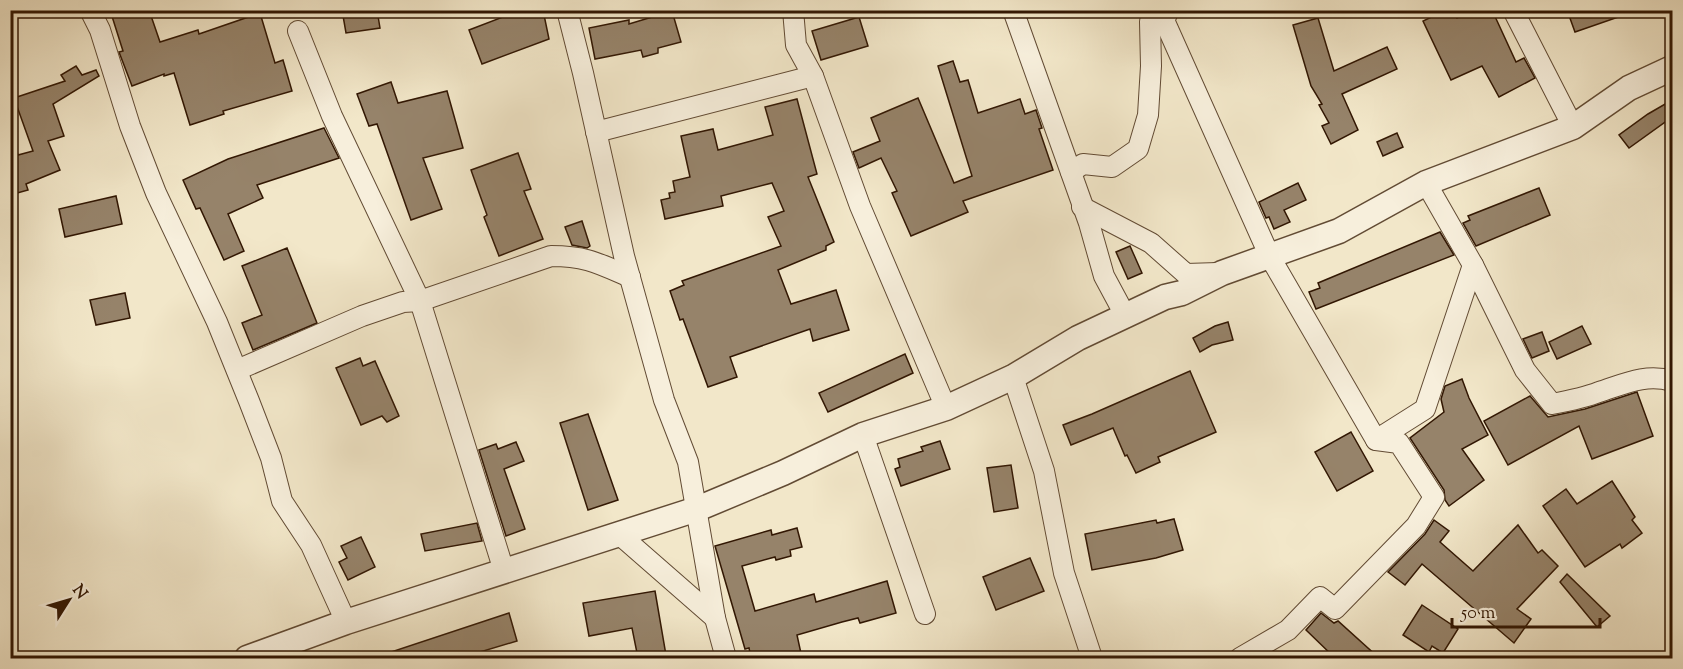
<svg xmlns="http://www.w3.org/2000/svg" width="1683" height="669" font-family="'Sorts Mill Goudy',serif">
  <rect width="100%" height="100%" fill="#f2e7c9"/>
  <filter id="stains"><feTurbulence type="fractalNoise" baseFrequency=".00333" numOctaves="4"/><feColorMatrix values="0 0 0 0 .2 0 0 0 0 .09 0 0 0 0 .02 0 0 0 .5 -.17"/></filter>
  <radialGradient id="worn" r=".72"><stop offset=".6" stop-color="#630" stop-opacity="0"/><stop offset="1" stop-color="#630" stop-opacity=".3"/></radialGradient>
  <g fill="#96836a" stroke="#321703" stroke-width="1.5">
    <path d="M110 10H149L160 42 198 30 199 34 260 13 275 63 283 60 292 91 223 111 224 114 190 125 174 73 164 76V74L132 86 119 52 123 51Z"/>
    <path d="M342 10H377L380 28 346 33Z"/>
    <path d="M521 10H543L549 39 482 64 469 30Z"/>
    <path d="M1446 10H1454L1457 18 1472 10H1492L1516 62 1524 58 1535 78 1499 97 1482 66 1451 80 1423 21Z"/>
    <path d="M1567 10H1630V13L1575 32Z"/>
    <path d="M672 11 681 42 658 48V53L643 57 641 50 595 59 589 28 629 20V24Z"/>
    <path d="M859 17 868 46 821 60 812 31Z"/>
    <path d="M1318 18 1334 71 1387 47 1397 69 1342 94 1358 130 1331 144 1322 126 1329 123 1319 105 1322 104 1311 86 1293 25Z"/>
    <path d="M953 61 960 82 968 80 978 113 1020 99 1025 114 1036 110 1042 128 1039 129 1053 170 963 201 968 212 911 236 892 193 897 191 881 158 859 168 853 152 880 141 871 118 918 98 954 183 972 176 938 66Z"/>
    <path d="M76 66 82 75 96 70 99 76 53 104 64 136 48 141 60 170 26 184 28 190 10 195V145H15L18 155 33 151 14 98 65 81 61 75Z"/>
    <path d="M391 82 398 103 447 91 463 148 423 158 442 209 411 220 377 124 369 126 357 94Z"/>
    <path d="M797 99 817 174 808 177 834 242 826 246V250L778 270 791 304 836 290 849 330 813 341 810 329 730 357 737 377 708 387 683 319 680 320 670 291 684 285 682 281 781 246 768 217 784 211 772 183 721 196 723 206 665 219 661 200 670 198 669 193 675 192 673 181 690 177 681 136 713 129 718 150 773 135 765 107Z"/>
    <path d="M1672 100V117L1629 148 1619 135 1648 114Z"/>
    <path d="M324 128 339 158 257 185 263 198 228 214 244 251 224 260 200 208 196 209 183 180 228 159Z"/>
    <path d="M1397 133 1403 147 1383 156 1377 142Z"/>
    <path d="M518 153 531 189 524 191 543 239 499 256 484 217 487 215 471 170Z"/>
    <path d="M1298 183 1306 200 1284 210 1290 222 1274 229 1269 217 1266 218 1259 202Z"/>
    <path d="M1539 188 1550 215 1476 246 1463 223 1470 220 1468 216Z"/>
    <path d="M116 196 122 224 65 237 59 209Z"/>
    <path d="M582 221 590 246 587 248 572 245 565 227Z"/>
    <path d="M1440 232 1454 255 1316 309 1309 292 1320 288 1318 283Z"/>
    <path d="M1130 246 1142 273 1128 279 1116 252Z"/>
    <path d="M287 248 317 323 253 350 242 323 262 315 242 266Z"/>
    <path d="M125 293 130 318 96 325 90 300Z"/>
    <path d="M1228 322 1233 340 1212 345 1200 352 1193 338 1215 326Z"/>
    <path d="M1582 326 1591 344 1557 359 1549 342Z"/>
    <path d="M1542 332 1549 351 1532 358 1523 339Z"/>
    <path d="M905 354 913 373 828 412 819 393Z"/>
    <path d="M360 358 363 366 375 361 399 416 387 422 382 416 361 425 336 368Z"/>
    <path d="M1190 371 1216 432 1158 457 1160 462 1136 473 1127 455 1125 456 1113 428 1071 445 1063 425 1092 414Z"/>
    <path d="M1462 379 1469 398 1488 435 1462 449 1484 480 1449 506 1445 500 1444 490 1410 438 1444 412 1441 399 1445 386Z"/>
    <path d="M1637 392 1653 436 1592 459 1579 426 1508 465 1484 421 1530 396 1548 417 1585 409Z"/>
    <path d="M588 414 618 500 588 510 560 423Z"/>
    <path d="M1351 432 1373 471 1337 491 1315 452Z"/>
    <path d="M940 441 950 469 901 486 895 469 900 467 898 459 923 451 921 447Z"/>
    <path d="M516 442 524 461 504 469 525 529 506 536 479 450 496 444 498 449Z"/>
    <path d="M1011 465 1018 508 994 512 987 468Z"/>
    <path d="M1612 481 1635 517 1632 520 1642 533 1622 548 1620 544 1585 567 1543 506 1566 489 1577 504Z"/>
    <path d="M1174 519 1183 550 1156 558 1092 570 1085 534 1156 520 1157 523Z"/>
    <path d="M1434 520 1449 531 1440 542 1473 571 1518 525 1538 553 1542 550 1558 566 1517 609 1531 619 1514 643 1422 564 1405 585 1388 572 1425 534Z"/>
    <path d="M477 523 482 541 425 551 421 534Z"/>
    <path d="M797 528 802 547 790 550 791 556 776 560 775 557 742 566 755 611 814 594 816 602 887 581 896 613 860 623 858 618 842 622 797 635 802 658H751L749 648 745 649 715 546 771 530 772 535Z"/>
    <path d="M361 537 375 567 348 580 339 562 347 558 341 546Z"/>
    <path d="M1030 558 1044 591 996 610 983 577Z"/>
    <path d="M1567 574 1610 616 1597 627 1560 582Z"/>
    <path d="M655 591 666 655 638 658 632 628 589 636 583 603Z"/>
    <path d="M1422 605 1458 629 1443 653 1432 646 1429 652 1403 635Z"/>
    <path d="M509 613 517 641 460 658H382V655Z"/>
    <path d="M1321 613 1334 623 1338 621 1379 658H1335L1306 630Z"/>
  </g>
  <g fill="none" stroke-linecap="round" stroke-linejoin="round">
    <g stroke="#624b34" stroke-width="22">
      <g id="minor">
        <path d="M90 10 100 30 130 126 156 193 217 322 249 401 271 458 282 501 311 545 346 622"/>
        <path d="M567 10 583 73 624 256 664 400 688 462 715 618 726 658"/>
        <path d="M793 10 796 45 813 76 860 206 946 408"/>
        <path d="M1013 10 1089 223 1104 276 1126 317"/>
        <path d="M1169 10 1164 20 1270 257 1376 440 1399 443 1434 497 1416 526 1335 609 1320 597 1288 630 1240 658"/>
        <path d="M1513 10 1573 127"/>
        <path d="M298 31 332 116 420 301 504 571"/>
        <path d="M596 132 813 76"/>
        <path d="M1071 172 1083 164 1112 167 1138 149 1148 115 1151 66 1150 22 1152 10"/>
        <path d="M1426 183 1473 265 1525 370 1552 404C1568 401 1584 398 1599 392 1624 384 1646 373 1672 381"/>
        <path d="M1082 207 1151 243 1186 274 1218 273"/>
        <path d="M237 370 362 316 403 302 420 301 551 256C586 256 598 263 630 277"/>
        <path d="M1013 377 1044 471 1064 573 1092 658"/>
        <path d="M863 435 925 614"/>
        <path d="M1376 440 1425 409 1473 265"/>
        <path d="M620 535 715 618"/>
      </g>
    </g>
    <g stroke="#624b34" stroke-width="27">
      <path id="tertiary" d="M247 658 346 622 697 509 783 473 863 435 946 408 1013 377 1078 338 1165 297 1182 293 1222 273 1339 231 1426 183 1573 127 1629 88 1672 68"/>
    </g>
    <use href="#minor" stroke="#f7efdc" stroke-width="20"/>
    <use href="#tertiary" stroke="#f7efdc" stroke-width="24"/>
  </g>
  <rect width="1683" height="669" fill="none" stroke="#f2e7c9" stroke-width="36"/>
  <rect x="12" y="12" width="1659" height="645" fill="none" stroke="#321703" stroke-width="3"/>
  <rect x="18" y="18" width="1647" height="633" fill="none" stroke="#321703" stroke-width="1.5"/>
  <g transform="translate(69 600) rotate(53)" stroke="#f7efdc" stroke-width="4.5" paint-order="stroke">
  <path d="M0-4.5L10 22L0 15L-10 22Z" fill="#321703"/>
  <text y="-9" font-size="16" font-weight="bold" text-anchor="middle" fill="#321703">N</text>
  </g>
  <path d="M1452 618v9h148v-9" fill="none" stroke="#321703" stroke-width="3"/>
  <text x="1461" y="618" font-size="18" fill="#321703" stroke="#f7efdc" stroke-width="4.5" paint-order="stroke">50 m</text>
  <rect width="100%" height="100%" filter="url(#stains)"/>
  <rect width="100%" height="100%" fill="url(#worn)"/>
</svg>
